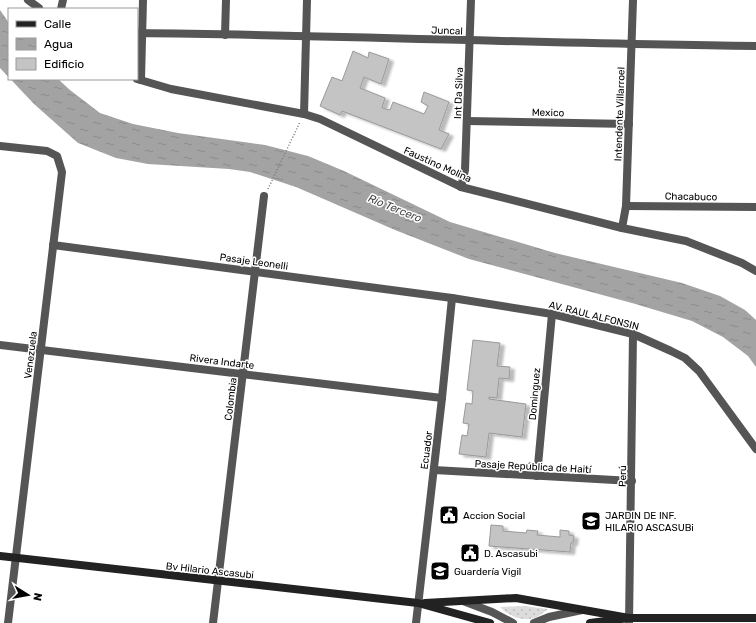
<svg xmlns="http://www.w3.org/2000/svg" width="756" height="623" font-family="Rubik,sans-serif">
  <defs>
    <pattern id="park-dots" width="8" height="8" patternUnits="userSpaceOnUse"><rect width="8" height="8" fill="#dcdcdc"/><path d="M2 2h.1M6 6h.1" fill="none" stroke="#bbb" stroke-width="1.8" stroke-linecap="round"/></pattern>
    <pattern id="water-ripples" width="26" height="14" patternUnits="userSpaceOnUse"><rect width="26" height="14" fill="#a3a3a3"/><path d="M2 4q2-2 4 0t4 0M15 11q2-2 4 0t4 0" fill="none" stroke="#8b8b8b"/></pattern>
    <filter id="shadow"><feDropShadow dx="4.5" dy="2.5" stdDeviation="1" flood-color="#0004"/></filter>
  </defs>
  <rect width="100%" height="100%" fill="#fff"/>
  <path fill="url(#park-dots)" d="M524 606 548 609C544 612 539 617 534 618 521 622 508 615 500 607Z"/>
  <path fill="url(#water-ripples)" d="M0 10 9 23V79H58L70 90 100 113 133 124 178 133 265 145 308 156 344 171 450 222 555 253 682 283 720 296 745 310 756 320V367L748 356 723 337 692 321 632 303 469 259 395 230 296 187 250 172 229 169 148 164 116 158 78 143 34 104 0 68Z"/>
  <g fill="#c4c4c4" stroke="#999" filter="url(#shadow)">
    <path d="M353 51 368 58 369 52 389 59 381 84 364 77 360 88 385 98 382 108 390 110 393 102 424 114 428 106 421 102 424 92 449 102 439 130 449 134 441 149 342 111 340 115 320 106 332 77 342 81Z"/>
    <path d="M473 340 500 343 497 366 510 367 509 379 499 378 497 398 489 397V399L526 404 522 437 489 433 486 457 459 454 462 435 467 436 469 424 463 423 466 403 472 404 473 391 467 390Z"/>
    <path d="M491 525 503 526V531L526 533 527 530 538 531 537 535 560 537V530L569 531V535L574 536 573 543H571L570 552 489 546Z"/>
  </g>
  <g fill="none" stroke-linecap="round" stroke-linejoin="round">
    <path stroke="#777" stroke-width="1.5" stroke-dasharray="1 2" stroke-linecap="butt" d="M268 189 300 122"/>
    <g stroke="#555" stroke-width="8">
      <path d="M61 9 63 0"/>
      <path d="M137 33C343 35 550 44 756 46"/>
      <path d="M225 35 226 0"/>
      <path d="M141 80 143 0"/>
      <path d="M304 114 307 0"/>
      <path d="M467 121 629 124"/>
      <path d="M0 146 47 151 57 156 62 172 8 623"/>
      <path d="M461 187 465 170 471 0"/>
      <path d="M626 206 756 207"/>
      <path d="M622 228 626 206 633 0"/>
      <path d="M53 245 452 298 552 314 633 334 671 351 685 358 699 371 756 449"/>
      <path d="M0 345 442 398"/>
      <path d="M434 470 632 481"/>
      <path d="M537 476 552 314"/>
      <path d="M463 601 492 612 513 623"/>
      <path d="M213 623 264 196"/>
      <path d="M416 623 442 398 452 298"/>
      <path d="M534 623 549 617 582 610"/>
      <path d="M629 623 633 334"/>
    </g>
    <g stroke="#555" stroke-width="8">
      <path d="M28 0 39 8"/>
      <path d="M137 79 171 89 304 114 320 119 461 187 622 228 686 241 742 263 756 271"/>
    </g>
    <g stroke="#222" stroke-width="8">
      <path d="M0 556 418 603 490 623"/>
      <path d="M425 603 516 598 629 618"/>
      <path d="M590 623 629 618H756"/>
    </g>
  </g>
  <defs>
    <g id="civic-square" transform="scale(1)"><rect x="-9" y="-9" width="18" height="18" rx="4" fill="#000" stroke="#fff"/><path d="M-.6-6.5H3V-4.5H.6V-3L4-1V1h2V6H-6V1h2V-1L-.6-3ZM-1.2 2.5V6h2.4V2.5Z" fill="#fff"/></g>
    <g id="school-square" transform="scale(1)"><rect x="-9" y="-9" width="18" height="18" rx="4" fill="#000" stroke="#fff"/><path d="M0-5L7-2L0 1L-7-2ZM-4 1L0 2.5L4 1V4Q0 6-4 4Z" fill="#fff"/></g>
  </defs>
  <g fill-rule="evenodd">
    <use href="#civic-square" x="449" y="515"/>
    <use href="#school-square" x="591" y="521"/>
    <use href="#civic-square" x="470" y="553"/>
    <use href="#school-square" x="440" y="571"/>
  </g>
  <g text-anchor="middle" stroke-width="3" stroke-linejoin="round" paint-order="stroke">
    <g font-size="10" fill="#000" stroke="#fff">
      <text transform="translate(447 30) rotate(2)" y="4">Juncal</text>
      <text transform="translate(458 93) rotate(-88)" y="4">Int Da Silva</text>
      <text transform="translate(548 112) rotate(1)" y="4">Mexico</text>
      <text transform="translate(619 114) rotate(-88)" y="4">Intendente Villarroel</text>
      <text transform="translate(438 164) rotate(24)" y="4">Faustino Molina</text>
      <text transform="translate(691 196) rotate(1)" y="4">Chacabuco</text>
      <text transform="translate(254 261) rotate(8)" y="4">Pasaje Leonelli</text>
      <text transform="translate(594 315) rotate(14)" y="4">AV. RAUL ALFONSIN</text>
      <text transform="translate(30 355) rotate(-83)" y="4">Venezuela</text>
      <text transform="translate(222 361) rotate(7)" y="4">Rivera Indarte</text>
      <text transform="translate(534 394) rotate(-85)" y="4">Dominguez</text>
      <text transform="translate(230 399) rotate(-83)" y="4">Colombia</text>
      <text transform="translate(426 450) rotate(-83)" y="4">Ecuador</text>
      <text transform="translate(533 466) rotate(3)" y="4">Pasaje República de Haití</text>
      <text transform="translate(622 476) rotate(-89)" y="4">Perú</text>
      <text transform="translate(210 570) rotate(6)" y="4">Bv Hilario Ascasubi</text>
    </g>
    <g font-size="10" fill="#000" stroke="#fff" text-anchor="start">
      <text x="463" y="519">Accion Social</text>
      <text x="605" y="519">JARDIN DE INF.<tspan x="605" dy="12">HILARIO ASCASUBi</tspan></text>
      <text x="484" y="557">D. Ascasubi</text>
      <text x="454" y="575">Guardería Vigil</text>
    </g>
    <g font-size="11" font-style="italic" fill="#444" stroke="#fff">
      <text transform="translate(395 208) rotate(22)" y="4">Río Tercero</text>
    </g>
  </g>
  <rect x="8" y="8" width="130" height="72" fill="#ffffff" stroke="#999999"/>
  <rect x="16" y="21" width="20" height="6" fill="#222222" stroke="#999999"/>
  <text x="44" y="28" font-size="12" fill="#000000">Calle</text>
  <rect x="16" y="38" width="20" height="12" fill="url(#water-ripples)" stroke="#999999"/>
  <text x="44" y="48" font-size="12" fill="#000000">Agua</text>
  <rect x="16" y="58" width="20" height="12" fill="#c4c4c4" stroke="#999999"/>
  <text x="44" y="68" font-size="12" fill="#000000">Edificio</text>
  <g transform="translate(28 595) rotate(101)" stroke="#ffffff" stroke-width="3" paint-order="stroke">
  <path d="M0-3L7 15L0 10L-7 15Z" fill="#000000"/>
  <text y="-6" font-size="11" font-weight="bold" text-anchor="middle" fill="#000000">N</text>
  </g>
</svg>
